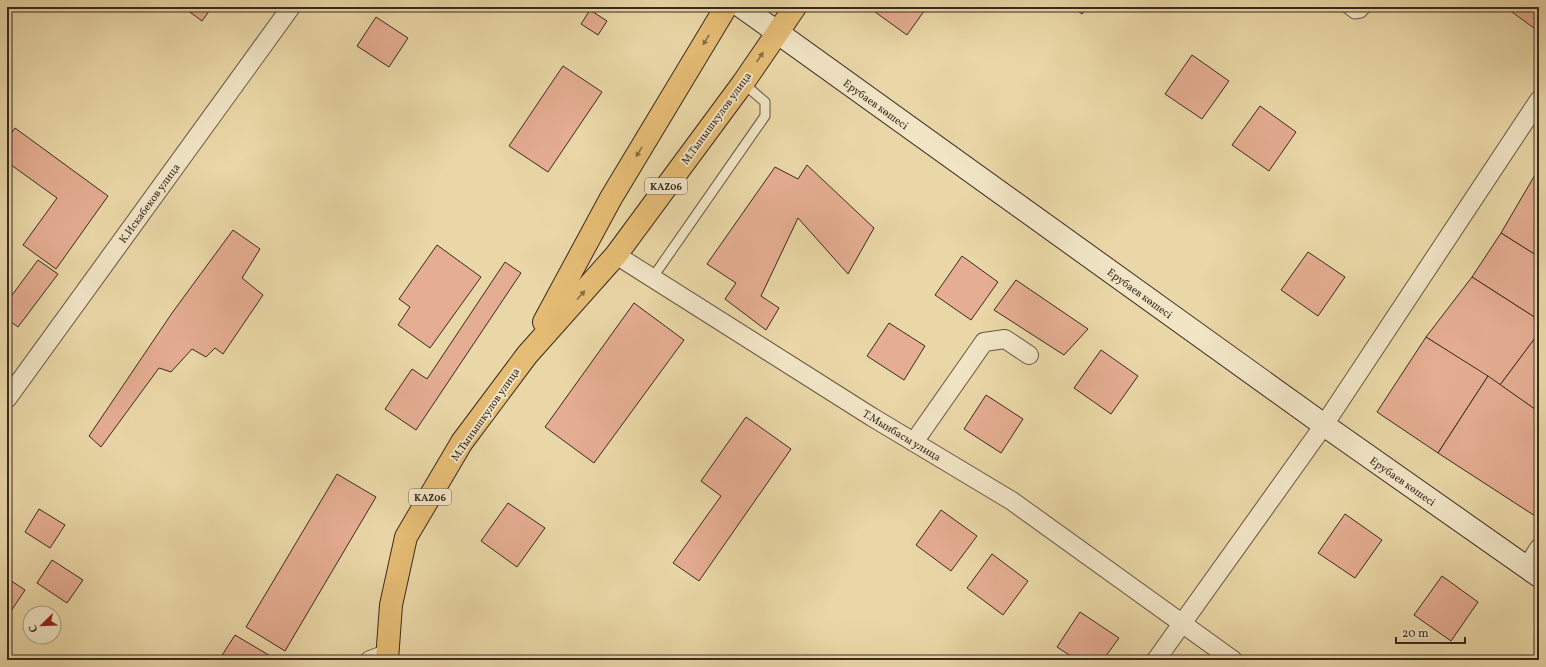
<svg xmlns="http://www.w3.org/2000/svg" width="1546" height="667" font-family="Vollkorn,serif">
  <rect width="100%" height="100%" fill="#ead7a7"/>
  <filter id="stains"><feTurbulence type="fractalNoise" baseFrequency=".005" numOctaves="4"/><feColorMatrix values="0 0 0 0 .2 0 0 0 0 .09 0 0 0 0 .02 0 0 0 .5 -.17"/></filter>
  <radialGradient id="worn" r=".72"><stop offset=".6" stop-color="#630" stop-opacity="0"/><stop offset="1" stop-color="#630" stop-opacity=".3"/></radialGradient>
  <g fill="#e5ad92" stroke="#3a2a21">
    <path d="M183 7H212L202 21Z"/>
    <path d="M872 7H927L907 35 871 9Z"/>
    <path d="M1072 7H1088L1082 14Z"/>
    <path d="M1505 7H1539L1538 31Z"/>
    <path d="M590 10 607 21 598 35 581 24Z"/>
    <path d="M376 17 408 38 389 67 357 46Z"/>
    <path d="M1192 55 1229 81 1202 119 1165 94Z"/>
    <path d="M563 66 602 92 548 172 509 146Z"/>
    <path d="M1260 106 1296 132 1269 171 1232 145Z"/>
    <path d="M15 128 108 196 56 269 23 245 57 198 7 162V140Z"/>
    <path d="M807 165 874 228 848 274 798 218 761 296 779 308 766 330 725 299 736 283 707 264 775 167 798 179Z"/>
    <path d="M1539 168V257L1501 233Z"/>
    <path d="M233 230 260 249 242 278 263 295 223 354 215 348 206 357 192 349 171 372 159 368 101 447 89 436 172 313Z"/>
    <path d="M1501 233 1539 257V320L1472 277Z"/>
    <path d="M437 245 481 277 430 348 398 325 410 307 399 299Z"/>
    <path d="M1308 252 1345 277 1318 316 1281 290Z"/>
    <path d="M962 256 998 282 971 320 935 295Z"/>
    <path d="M38 260 58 274 18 327 7 319V302Z"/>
    <path d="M505 262 521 273 416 430 385 409 412 369 427 379Z"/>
    <path d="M1472 277 1539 320V333L1500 385 1426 337Z"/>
    <path d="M1016 280 1088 329 1064 355 994 310Z"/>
    <path d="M634 303 684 340 594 463 545 427Z"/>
    <path d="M889 323 925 346 904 380 867 356Z"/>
    <path d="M1538 334 1539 335V412L1500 385Z"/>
    <path d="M1426 337 1488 376 1438 453 1377 412Z"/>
    <path d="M1101 350 1138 376 1111 414 1074 388Z"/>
    <path d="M1488 376 1539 412V511L1535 516 1438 453Z"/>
    <path d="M986 395 1023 419 1001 453 964 429Z"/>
    <path d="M746 417 791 449 699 581 673 563 721 496 701 481Z"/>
    <path d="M337 474 376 497 285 651 246 627Z"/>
    <path d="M508 503 545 528 517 567 481 541Z"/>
    <path d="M39 509 65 525 50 548 25 532Z"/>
    <path d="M941 510 977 536 951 571 916 545Z"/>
    <path d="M1345 514 1382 540 1355 578 1318 553Z"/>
    <path d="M992 554 1028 581 1003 615 967 588Z"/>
    <path d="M52 560 83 580 67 603 37 583Z"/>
    <path d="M1442 576 1478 602 1451 641 1414 615Z"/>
    <path d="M7 578 25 590 7 617Z"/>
    <path d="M1080 612 1119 638 1103 660H1077L1057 647Z"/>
    <path d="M235 635 277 660H219Z"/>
  </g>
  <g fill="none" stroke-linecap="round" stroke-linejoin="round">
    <g stroke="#665542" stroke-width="11">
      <g id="lane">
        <path d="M1345 7 1354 14 1361 13 1367 7"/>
        <path d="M653 277 765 116V102L743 83"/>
      </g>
    </g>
    <g stroke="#665542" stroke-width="20">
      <g id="street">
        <path d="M616 255 872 417 1012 501 1233 660"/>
        <path d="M7 399 291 7"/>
        <path d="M914 442 984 342 1005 339 1029 355"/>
        <path d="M1527 567 1539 548"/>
        <path d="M370 660 386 654"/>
        <path d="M1156 660 1324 425 1539 100"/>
      </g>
    </g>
    <g stroke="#3a2a21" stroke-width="24">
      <path id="secondary" d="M742 7 1324 425 1539 576"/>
    </g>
    <g stroke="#3a2a21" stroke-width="24">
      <g id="primary">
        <path d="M544 322 611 198 726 7"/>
        <path d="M387 660 391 605 406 537 462 442 527 355 616 255 743 83 795 7"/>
      </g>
    </g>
    <use href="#lane" stroke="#f1e5c6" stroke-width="9"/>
    <use href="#street" stroke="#f1e5c6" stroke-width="18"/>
    <use href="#secondary" stroke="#f1e5c6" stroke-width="22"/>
    <use href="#primary" stroke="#e5bc74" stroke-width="22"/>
  </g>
  <defs><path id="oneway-solid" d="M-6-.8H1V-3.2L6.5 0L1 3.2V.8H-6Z"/></defs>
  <g fill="#876c46">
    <use href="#oneway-solid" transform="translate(706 40) rotate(121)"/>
    <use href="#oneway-solid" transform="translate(760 57) rotate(-56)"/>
    <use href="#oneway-solid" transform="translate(639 152) rotate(121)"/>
    <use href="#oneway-solid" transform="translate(581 295) rotate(-48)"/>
  </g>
  <g text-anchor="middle" stroke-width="4" stroke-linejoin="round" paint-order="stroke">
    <g fill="#f1e5c6" stroke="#716252" stroke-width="1">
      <rect x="645" y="178" width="42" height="16" rx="3"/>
      <rect x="409" y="489" width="42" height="16" rx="3"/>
    </g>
    <g font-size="10" font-weight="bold" fill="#3a2a21">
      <text x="666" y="190">KАZ06</text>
      <text x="430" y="501">KАZ06</text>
    </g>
    <g font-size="11" fill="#3a2a21" stroke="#f1e5c6">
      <text transform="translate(876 104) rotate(36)" y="4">Ерубаев көшесі</text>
      <text transform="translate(716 118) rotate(-54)" y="4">М.Тынышкулов улица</text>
      <text transform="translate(149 203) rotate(-54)" y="4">К.Искабеков улица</text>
      <text transform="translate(1140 293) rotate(36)" y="4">Ерубаев көшесі</text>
      <text transform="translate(485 414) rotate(-55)" y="4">М.Тынышкулов улица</text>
      <text transform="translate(902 435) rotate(31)" y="4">Т.Мынбасы улица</text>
      <text transform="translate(1403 481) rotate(35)" y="4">Ерубаев көшесі</text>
    </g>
  </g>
  <rect width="1546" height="667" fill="none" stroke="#ead7a7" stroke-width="24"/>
  <rect x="8" y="8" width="1530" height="651" fill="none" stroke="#3a2a21" stroke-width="2"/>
  <rect x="12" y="12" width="1522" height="643" fill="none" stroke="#3a2a21"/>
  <g transform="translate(42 625) rotate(247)"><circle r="19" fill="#f1e5c6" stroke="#a89a84"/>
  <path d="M0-3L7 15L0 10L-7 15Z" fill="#8f2418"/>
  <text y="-6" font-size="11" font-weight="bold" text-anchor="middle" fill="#3a2a21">С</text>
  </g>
  <path d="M1396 637v6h69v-6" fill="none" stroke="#3a2a21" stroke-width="2"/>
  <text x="1402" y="637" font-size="12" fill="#3a2a21" stroke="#f1e5c6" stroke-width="3" paint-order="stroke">20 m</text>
  <rect width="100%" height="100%" filter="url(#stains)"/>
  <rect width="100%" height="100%" fill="url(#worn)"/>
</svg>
